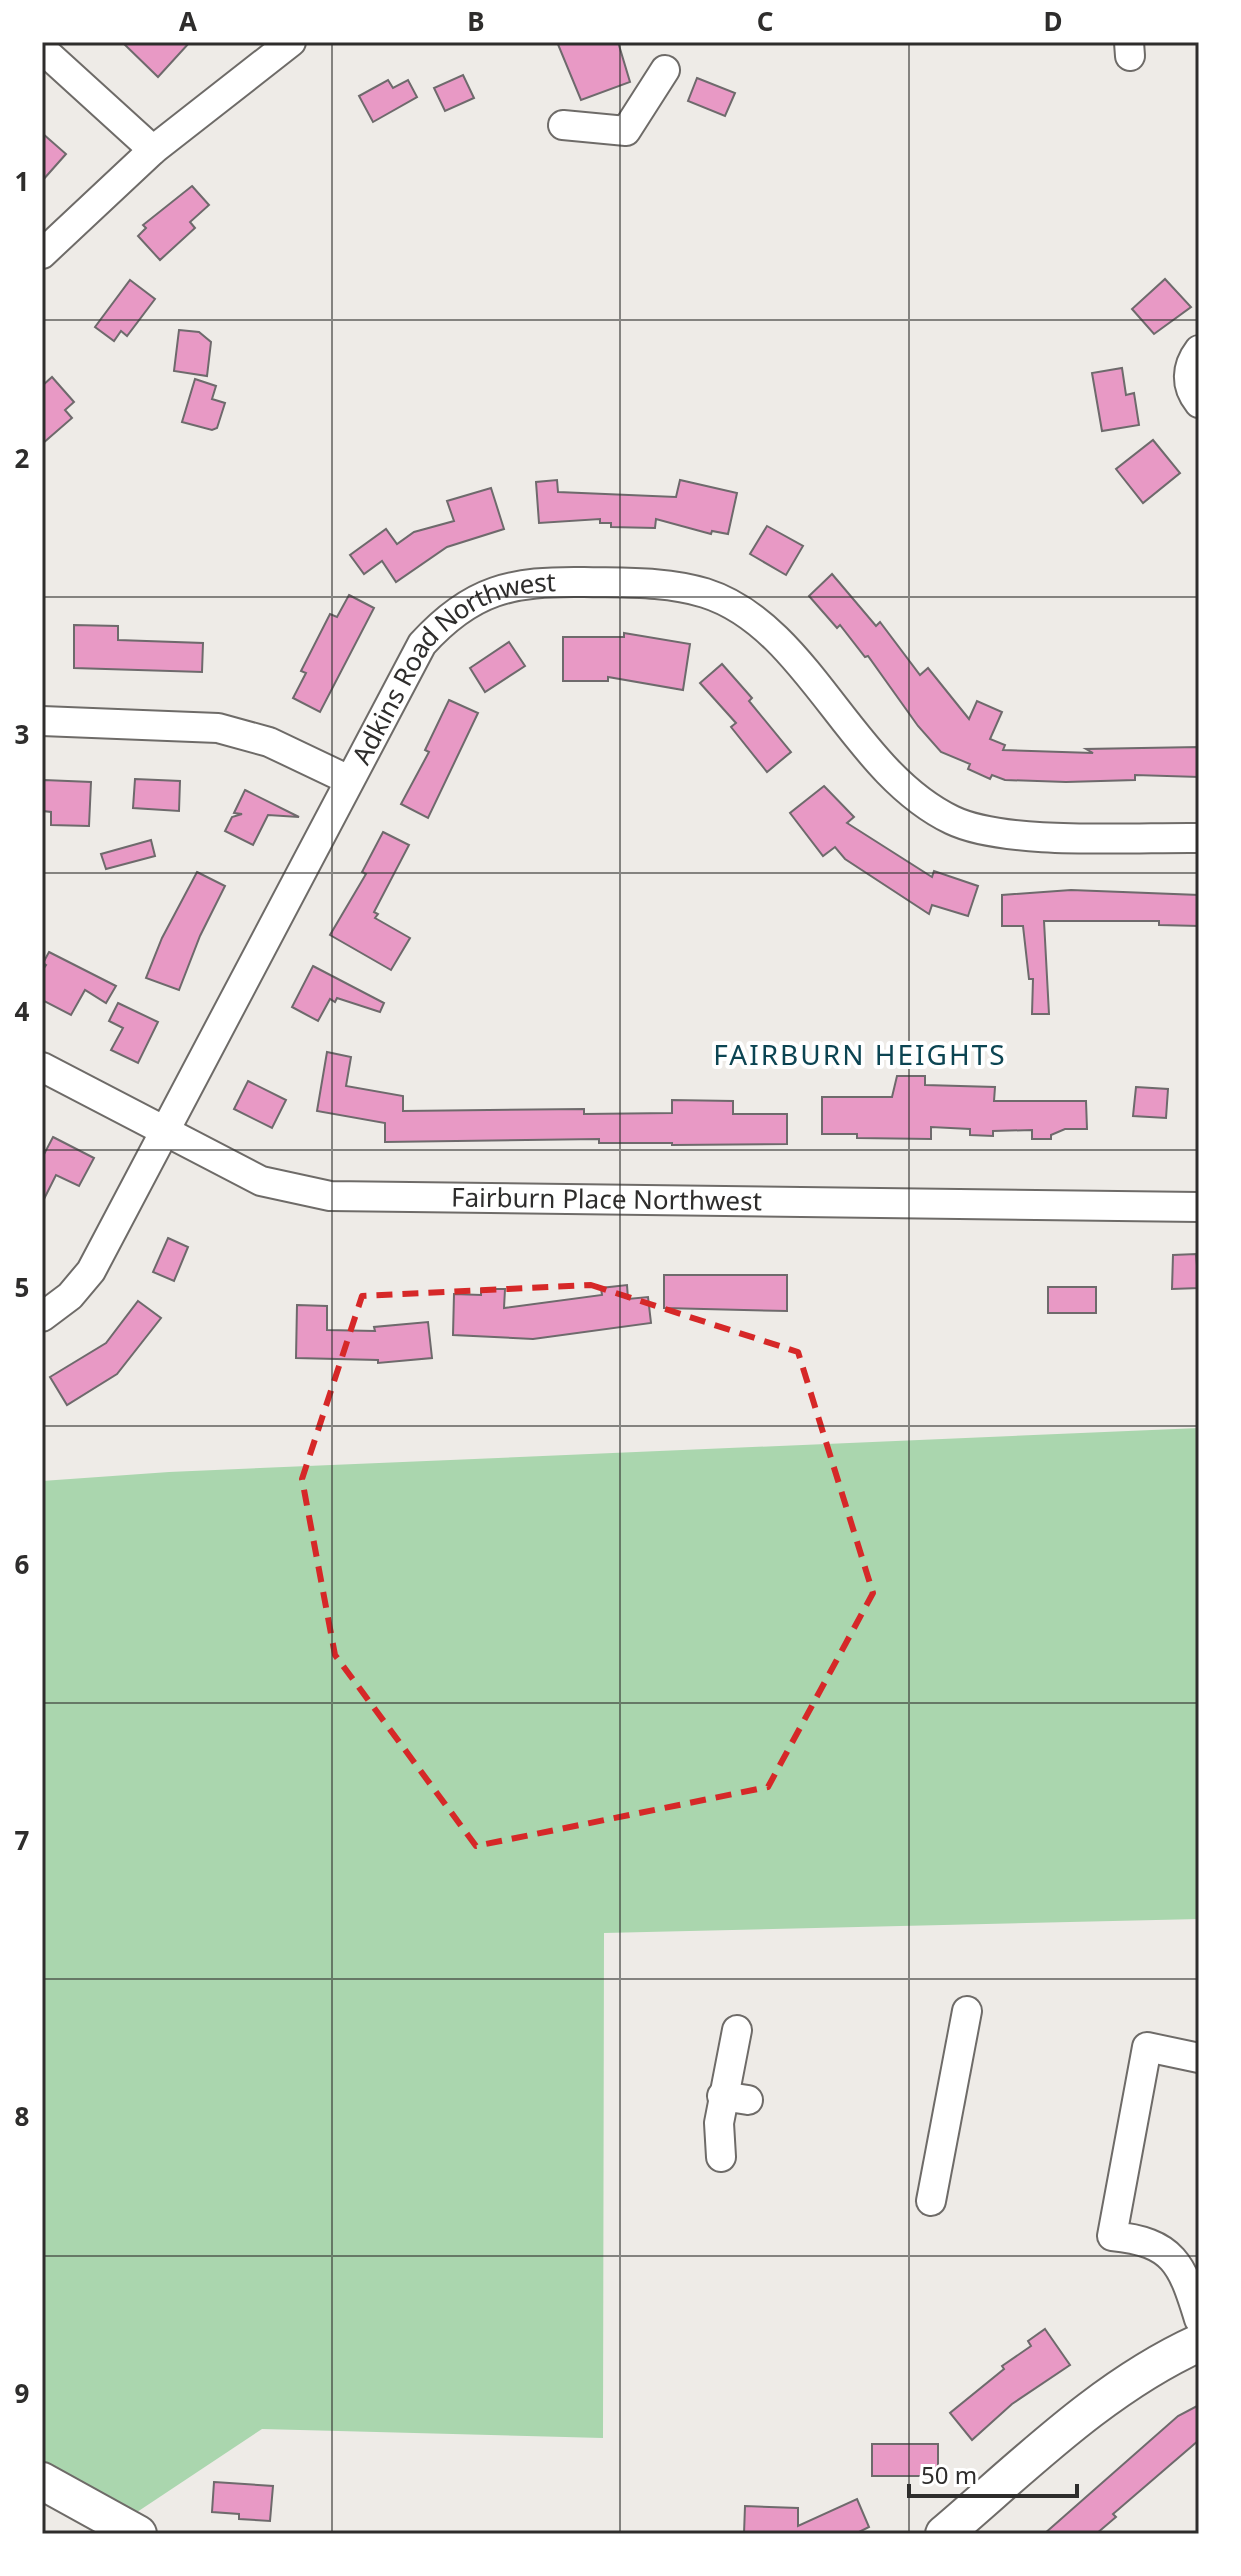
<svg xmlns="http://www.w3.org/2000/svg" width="1241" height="2576" font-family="'Noto Sans',sans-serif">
  <rect width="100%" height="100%" fill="#eeebe7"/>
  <path fill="#aad6ae" d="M1199 1428V1919L604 1933 603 2438 262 2429 110 2530 42 2498V1481L169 1472Z"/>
  <g fill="#e899c5" stroke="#6e6a6c" stroke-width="2">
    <path d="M122 42H190L158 77Z"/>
    <path d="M557 42H618L630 82 581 100Z"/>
    <path d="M463 75 474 98 445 111 434 88Z"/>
    <path d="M697 78 735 93 725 116 688 101Z"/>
    <path d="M388 80 393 88 408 80 417 97 373 122 359 96Z"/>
    <path d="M42 133 66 154 42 181Z"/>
    <path d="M192 186 209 205 190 222 195 228 160 260 138 236 146 228 143 225Z"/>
    <path d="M1165 279 1191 307 1154 334 1132 309Z"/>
    <path d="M130 280 155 299 127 336 121 331 114 341 95 327Z"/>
    <path d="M179 330 199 332 211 342 207 376 174 371Z"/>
    <path d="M1122 368 1126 395 1134 393 1139 425 1102 431 1092 373Z"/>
    <path d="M52 377 74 402 65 410 72 418 42 444V386Z"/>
    <path d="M195 379 216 386 212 399 225 403 217 428 212 430 182 422Z"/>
    <path d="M1153 440 1180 473 1143 503 1116 469Z"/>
    <path d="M557 480 558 492 676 497 680 480 737 493 728 534 712 531 711 534 656 519 655 528 611 527V523H600V519L539 523 536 482Z"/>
    <path d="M491 488 504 529 447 547 396 582 382 561 364 574 350 555 386 529 397 544 414 532 454 521 447 501Z"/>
    <path d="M767 526 803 546 786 575 750 554Z"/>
    <path d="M832 574 876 626 880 622 920 675 928 668 969 719 977 701 1002 712 990 739 1005 745 1003 750 1093 753 1086 749 1199 747V777L1135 775V780L1066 782 1005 780 992 775 990 779 968 769 970 764 941 752 918 726 868 656 865 657 840 625 837 628 809 596Z"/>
    <path d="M349 595 374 608 320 712 293 698 306 673 301 671 330 614 337 617Z"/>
    <path d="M74 625 118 626V640L203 643 202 672 74 668Z"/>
    <path d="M624 633 690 644 683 690 608 677V681H563V637H624Z"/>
    <path d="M509 642 525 666 485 692 470 668Z"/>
    <path d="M722 664 752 698 749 701 791 752 767 772 731 727 736 723 700 683Z"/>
    <path d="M449 700 478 713 428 818 401 804 429 752 425 750Z"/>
    <path d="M135 779 180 781 179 811 133 808Z"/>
    <path d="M44 780 91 782 89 826 51 825V812L43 811Z"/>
    <path d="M824 786 854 817 847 823 932 877 934 871 978 886 968 916 932 905 929 914 845 859 835 847 823 856 790 813Z"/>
    <path d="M245 790 299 817 268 815 253 845 225 831 232 817 242 814 234 813Z"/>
    <path d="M383 832 409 845 374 912 378 914 375 918 410 938 391 970 330 935 366 874 362 872Z"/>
    <path d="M151 840 155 856 106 869 101 854Z"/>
    <path d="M197 872 225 886 200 936 179 990 146 978 162 938Z"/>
    <path d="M1071 890 1199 895V926L1159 925V921H1044L1049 1014H1032L1033 979H1029L1023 926H1002V895Z"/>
    <path d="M49 952 116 986 106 1003 85 990 71 1015 42 1000V971L46 965 43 963Z"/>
    <path d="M313 966 384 1003 380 1012 337 998 335 1002 330 999 318 1021 292 1007Z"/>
    <path d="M118 1003 158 1022 138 1063 111 1050 123 1028 109 1021Z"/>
    <path d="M327 1052 351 1057 346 1086 403 1096V1111L584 1109V1114L672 1113V1100L733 1101V1114H787V1144L672 1145V1143H599V1139L385 1142V1123L317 1111Z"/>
    <path d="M897 1076H925V1085L995 1087 994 1101H1086L1087 1129H1065L1051 1135V1139H1032V1130L993 1131V1136L970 1135V1129L931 1127V1139L857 1138V1134H822V1097H892Z"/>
    <path d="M248 1081 286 1100 272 1128 234 1109Z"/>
    <path d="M1136 1087 1168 1089 1166 1118 1133 1116Z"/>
    <path d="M53 1137 94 1158 79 1186 56 1175 42 1203V1158Z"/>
    <path d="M168 1238 188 1247 174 1281 153 1272Z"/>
    <path d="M1196 1254 1199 1288 1172 1289 1173 1255Z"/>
    <path d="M664 1275H787V1311L664 1308Z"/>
    <path d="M627 1285 628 1299 648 1297 651 1323 533 1339 453 1335 454 1294 481 1295V1289H505L504 1308 602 1295 601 1288Z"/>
    <rect x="1048" y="1287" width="48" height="26"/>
    <path d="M138 1301 161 1318 117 1374 67 1405 50 1377 106 1343Z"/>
    <path d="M297 1305 327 1306V1330L375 1331 374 1327 428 1322 432 1358 378 1363V1360L296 1358Z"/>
    <path d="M1045 2329 1070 2365 1012 2404 972 2440 950 2413 1004 2369 1002 2366 1031 2346 1028 2341Z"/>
    <path d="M1199 2405V2440L1113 2514 1116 2517 1096 2534H1044L1178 2416Z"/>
    <rect x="872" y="2444" width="66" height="32"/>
    <path d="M214 2482 273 2486 270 2521 239 2519V2514L212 2512Z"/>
    <path d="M857 2499 869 2527 855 2534H744L745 2506 798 2508V2526Z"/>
  </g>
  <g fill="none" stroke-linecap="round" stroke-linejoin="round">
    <g stroke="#6e6b68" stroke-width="32">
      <g id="minor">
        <path d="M1129 42 1130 56"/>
        <path d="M42 49 153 150"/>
        <path d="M563 125 626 131 665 70"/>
        <path d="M42 254 153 150 291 42"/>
        <path d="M1199 350C1186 367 1185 386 1199 403"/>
        <path d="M42 721 218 728 269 742 349 780"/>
        <path id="s1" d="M42 1067 261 1181 330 1196 1199 1207"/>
        <path id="s2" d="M42 1317 70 1296 91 1271 422 644C472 589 512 581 584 582 624 583 666 581 705 593 809 626 850 771 952 820 1006 846 1135 837 1199 838"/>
        <path d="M1199 2058 1147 2047 1112 2236C1174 2242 1182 2264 1199 2319"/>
        <path d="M722 2096 748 2100"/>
        <path d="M721 2157 719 2123 737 2030"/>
        <path d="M931 2201 967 2011"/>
      </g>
    </g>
    <g stroke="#6e6b68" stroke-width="40">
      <g id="major">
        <path d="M42 2481 138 2534"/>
        <path d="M944 2534C1024 2466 1102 2387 1199 2343"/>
      </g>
    </g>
    <use href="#minor" stroke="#fff" stroke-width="28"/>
    <use href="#major" stroke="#fff" stroke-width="36"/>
  </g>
  <path fill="none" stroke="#d62828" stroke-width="6" stroke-dasharray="16 10" stroke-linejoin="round" d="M591 1285 798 1352 873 1593 768 1787 476 1846 335 1655 302 1479 362 1296Z"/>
  <path fill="none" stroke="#2e2d2c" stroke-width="2" stroke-opacity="0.55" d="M332 42V2534M620 42V2534M909 42V2534M42 320H1199M42 597H1199M42 873H1199M42 1150H1199M42 1426H1199M42 1703H1199M42 1979H1199M42 2256H1199"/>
  <g text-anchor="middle" stroke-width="8" stroke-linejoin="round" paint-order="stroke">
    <g font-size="26" fill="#2e2d2c" stroke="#fff">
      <text dy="9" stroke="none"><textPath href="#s2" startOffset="786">Adkins Road Northwest</textPath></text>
      <text dy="9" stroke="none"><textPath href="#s1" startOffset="594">Fairburn Place Northwest</textPath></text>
    </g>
    <g font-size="28" letter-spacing="2" fill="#0b4452" stroke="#fff">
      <text x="860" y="1065">FAIRBURN HEIGHTS</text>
    </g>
  </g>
  <rect width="1241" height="2576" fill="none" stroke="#ffffff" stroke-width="88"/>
  <path d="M909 2484v12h168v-12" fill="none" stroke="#2e2d2c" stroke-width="4"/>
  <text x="921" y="2484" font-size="24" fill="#2e2d2c" stroke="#ffffff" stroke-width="6" paint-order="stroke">50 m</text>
  <rect x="44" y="44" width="1153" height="2488" fill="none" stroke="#2e2d2c" stroke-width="3"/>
  <g font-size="26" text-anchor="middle" font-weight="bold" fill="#2e2d2c">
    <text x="188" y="31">A</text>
    <text x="476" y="31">B</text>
    <text x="765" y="31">C</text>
    <text x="1053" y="31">D</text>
    <text x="22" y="191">1</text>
    <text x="22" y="468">2</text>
    <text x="22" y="744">3</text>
    <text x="22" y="1021">4</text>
    <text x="22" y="1297">5</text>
    <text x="22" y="1574">6</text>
    <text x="22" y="1850">7</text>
    <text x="22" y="2126">8</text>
    <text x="22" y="2403">9</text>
  </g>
</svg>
